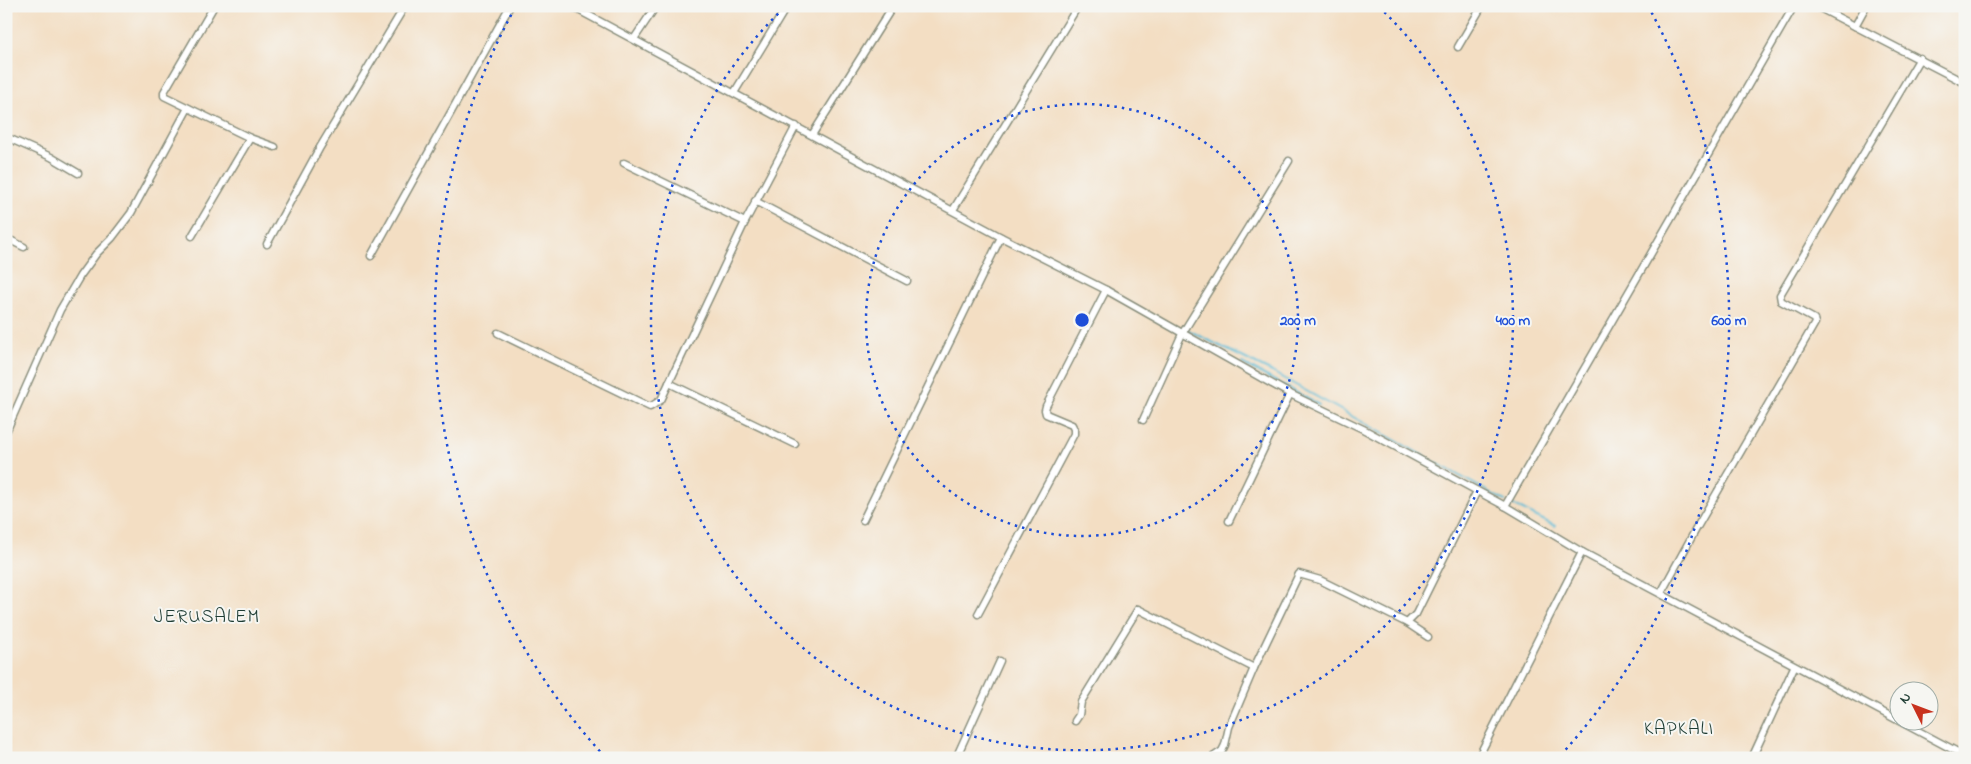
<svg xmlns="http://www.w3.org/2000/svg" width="1971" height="764" font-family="'Indie Flower',sans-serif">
  <rect width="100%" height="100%" fill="#f6f6f2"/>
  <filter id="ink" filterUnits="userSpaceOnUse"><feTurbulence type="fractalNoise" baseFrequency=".02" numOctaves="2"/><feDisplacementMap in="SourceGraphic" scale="10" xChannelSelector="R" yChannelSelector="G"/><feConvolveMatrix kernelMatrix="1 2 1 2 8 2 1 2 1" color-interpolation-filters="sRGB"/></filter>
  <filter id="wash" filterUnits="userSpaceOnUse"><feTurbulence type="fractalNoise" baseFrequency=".0096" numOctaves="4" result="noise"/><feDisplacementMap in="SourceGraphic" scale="20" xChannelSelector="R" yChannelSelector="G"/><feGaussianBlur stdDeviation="1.12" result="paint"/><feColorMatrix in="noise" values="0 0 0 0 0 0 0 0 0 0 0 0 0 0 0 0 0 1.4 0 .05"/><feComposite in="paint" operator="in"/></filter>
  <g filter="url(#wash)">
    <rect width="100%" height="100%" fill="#f3dec3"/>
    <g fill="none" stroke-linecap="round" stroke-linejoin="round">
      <g stroke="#58bbd6" stroke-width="2">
        <path d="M1188 330 1272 372 1505 501"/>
        <path d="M1242 363 1319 405"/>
        <path d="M1509 503 1555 526"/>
      </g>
    </g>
  </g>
  <g filter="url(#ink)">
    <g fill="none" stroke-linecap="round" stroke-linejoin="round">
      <g stroke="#898e7c" stroke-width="9">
        <g id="minor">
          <path d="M214 6 164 92V96L250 138 275 147"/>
          <path d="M571 6 1001 237 1106 290 1290 394 1363 429 1505 506 1582 552 1965 756"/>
          <path d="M1816 6 1965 83"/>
          <path d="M1855 26 1866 6"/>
          <path d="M634 39 656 6"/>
          <path d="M1458 47 1482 6"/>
          <path d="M734 93 787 6"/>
          <path d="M812 135 893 6"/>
          <path d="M6 137 51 157 78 173"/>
          <path d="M624 163 745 222"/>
          <path d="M755 201 907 281"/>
          <path d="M953 210 1078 6"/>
          <path d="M192 236 250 138"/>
          <path d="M6 238 24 247"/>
          <path d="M267 244 319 149 405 6"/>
          <path d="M371 256 510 6"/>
          <path d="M498 333 650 407 661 400 669 383 745 222 796 126"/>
          <path d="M669 383 795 444"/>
          <path d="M1143 420 1182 334 1289 161"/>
          <path d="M6 432 60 310 80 276 96 254 112 238 131 213 188 108"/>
          <path d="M1505 506 1794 6"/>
          <path d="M863 520 1001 237"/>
          <path d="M1229 521 1290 394"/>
          <path d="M1661 593 1696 529 1815 323 1814 319 1781 301 1780 295 1920 58"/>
          <path d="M978 614 1074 434V429L1072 425 1046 414 1045 410 1046 406 1106 290"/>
          <path d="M1407 623 1416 614 1477 491"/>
          <path d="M1075 721 1079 715 1081 702 1138 609 1254 668"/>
          <path d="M1213 757 1222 751 1225 745 1229 727 1254 668 1299 574 1320 580 1407 623 1428 637"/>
          <path d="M956 758 1000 661"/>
          <path d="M1478 758 1582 552"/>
          <path d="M1752 758 1794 667"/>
        </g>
      </g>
      <use href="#minor" stroke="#fff" stroke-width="6"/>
    </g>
  </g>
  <g fill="none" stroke="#1d4ed8" stroke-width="2.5" stroke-dasharray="2.5 5">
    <circle cx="1082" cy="320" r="216"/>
    <path d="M1379 7A431 431 0 1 1 785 7"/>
    <path d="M605 757A647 647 0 0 1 516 6M1648 6A647 647 0 0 1 1559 757"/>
  </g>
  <g text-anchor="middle" stroke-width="4" stroke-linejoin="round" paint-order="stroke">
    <g font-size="19" letter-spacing="1" fill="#1f3d34" stroke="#f6f6f2">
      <text x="207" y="622">JERUSALEM</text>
      <text x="1679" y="734">KAPKALI</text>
    </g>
  </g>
  <circle cx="1082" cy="320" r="8" fill="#1d4ed8" stroke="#f6f6f2" stroke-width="2.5"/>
  <g font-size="15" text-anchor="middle" font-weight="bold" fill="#1d4ed8" stroke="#f6f6f2" stroke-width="4" stroke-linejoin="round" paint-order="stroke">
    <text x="1298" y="325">200 m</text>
    <text x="1513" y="325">400 m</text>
    <text x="1729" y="325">600 m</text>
  </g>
  <rect width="1971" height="764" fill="none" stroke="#f6f6f2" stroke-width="25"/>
  <g transform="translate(1914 706) rotate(312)"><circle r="24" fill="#f6f6f2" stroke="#a0aca6"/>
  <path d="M0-4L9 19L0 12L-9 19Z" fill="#c8321e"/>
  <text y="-8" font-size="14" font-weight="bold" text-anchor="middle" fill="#1f3d34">N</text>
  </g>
</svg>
